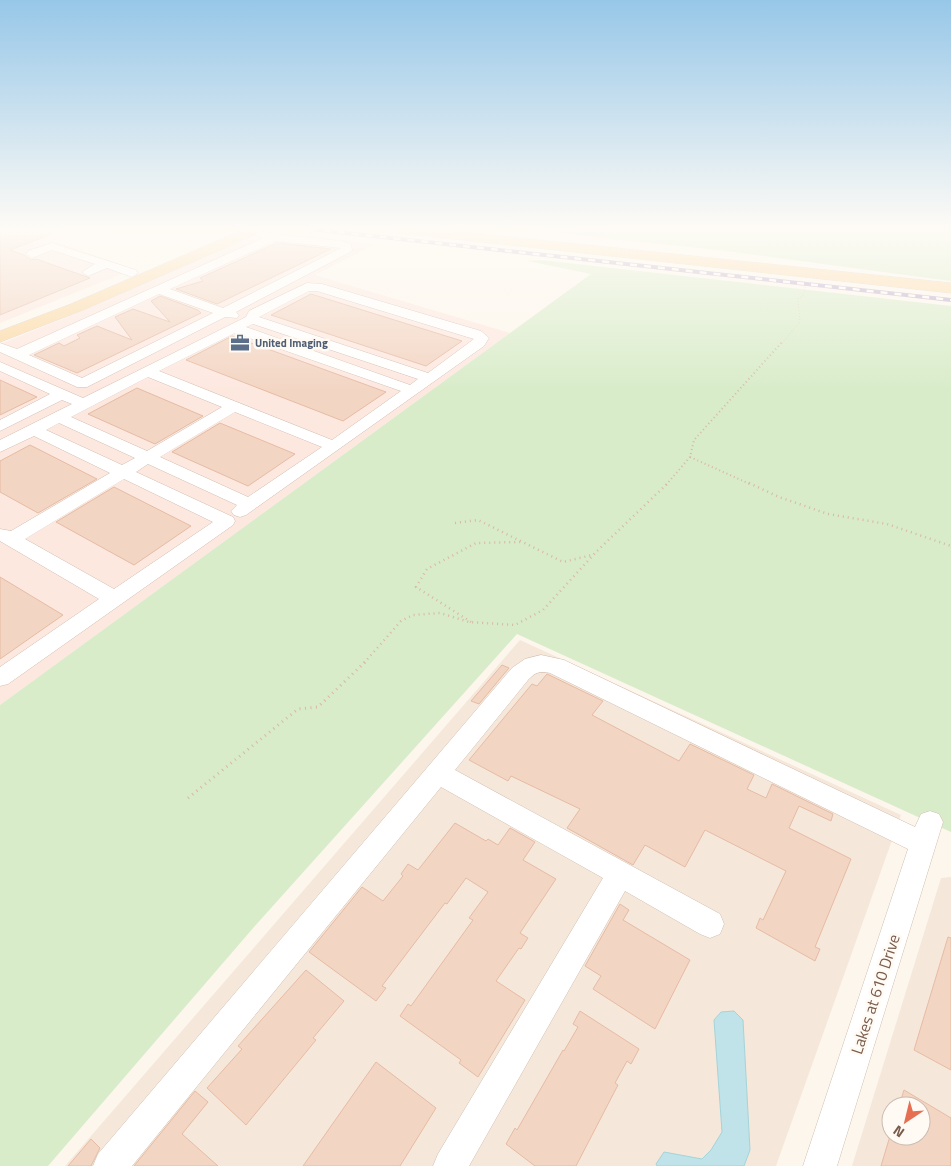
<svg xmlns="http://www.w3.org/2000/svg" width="951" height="1166" font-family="'Titillium Web',sans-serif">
  <rect width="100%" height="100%" fill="#fdf6ec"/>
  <g fill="#f5e8da" fill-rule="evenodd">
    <path d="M520 640 901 815 776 1166H65Z"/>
    <path d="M951 877V1166H852L941 878ZM891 1106H921V1136H891Z"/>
  </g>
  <g fill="#fde8e0">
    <path d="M0 229H105L54 241 134 269 0 323Z"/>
    <path d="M265 230 375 244 315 275 510 333 0 705V344L75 314Z"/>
  </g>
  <g fill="#d8ecc9">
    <path d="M518 229H951V281L727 251Z"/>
    <path d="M540 260 951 306V832L517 634 254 927 48 1166H0V705L591 274 528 261Z"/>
  </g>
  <path fill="#bfe3e8" stroke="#a5d3da" d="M734 1011 743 1020 750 1150 744 1166H657L656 1164 664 1152 702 1159 711 1150 722 1132 714 1020 721 1012Z"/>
  <g fill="#f3d5c3" stroke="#e6bba3">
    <path d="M0 229H64L10 250 24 255 31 260 36 259 90 278 0 315Z"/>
    <path d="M277 243 331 249 217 304 176 289 203 281 200 278Z"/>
    <path d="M311 294 462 341 426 366 271 315Z"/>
    <path d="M160 296 198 310 201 313 77 373 34 355 59 343 64 346 80 338 77 335 97 326 132 340 115 317 133 309 170 322 151 301Z"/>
    <path d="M232 336 386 392 343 421 186 360Z"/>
    <path d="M0 380 37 397 0 415Z"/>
    <path d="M137 388 203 416 155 444 88 414Z"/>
    <path d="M220 423 295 454 248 486 172 452Z"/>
    <path d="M30 445 97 479 38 513 0 492V461Z"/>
    <path d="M114 487 191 526 134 565 56 522Z"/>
    <path d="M0 577 63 615 0 659Z"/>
    <path d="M502 665 509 668 479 704 471 701Z"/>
    <path d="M547 674 603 701 592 715 679 761 690 744 754 775 747 789 766 798 772 784 833 814 831 821 799 806 789 828 851 859 815 947 820 949 815 961 756 928 760 918 763 920 786 871 705 830 685 867 645 845 633 865 567 828 580 809 511 776 508 781 469 760 532 684 537 686Z"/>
    <path d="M455 823 486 841 488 839 498 845 510 828 535 842 523 860 556 879 520 933 528 938 521 949 519 948 496 981 525 1000 478 1077 459 1063 461 1060 400 1016 408 1004 411 1006 473 920 469 918 488 892 466 878 447 904 445 903 382 986 386 988 376 1001 309 952 362 887 383 901 403 876 401 874 408 864 418 870Z"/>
    <path d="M620 904 629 910 623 920 690 960 655 1029 593 989 601 976 585 966Z"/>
    <path d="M948 937 951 938V1070L914 1050Z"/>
    <path d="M306 970 344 1001 313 1038 316 1040 246 1125 207 1088 242 1049 238 1046Z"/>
    <path d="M580 1011 639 1049 631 1064 627 1061 615 1083 618 1085 576 1166H535L506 1144 515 1128 517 1130 563 1050 564 1051 578 1027 573 1024Z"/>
    <path d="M376 1062 436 1108 400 1166H303Z"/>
    <path d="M904 1090 951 1118V1166H881L890 1136H921V1106H899Z"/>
    <path d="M195 1091 208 1102 182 1134 218 1166H134Z"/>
    <path d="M91 1139 100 1148 91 1166H68Z"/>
  </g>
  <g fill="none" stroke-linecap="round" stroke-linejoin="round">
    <g stroke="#d1beb0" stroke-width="1">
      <g id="minor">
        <path d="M247 229 274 234 342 241 351 244 352 251 236 312 239 315 237 318 225 317 87 387H77L0 352V343L17 349 263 238 247 233 245 231ZM276 241 341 248 223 308 170 289ZM159 294 213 313 82 378 29 355Z"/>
        <path d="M52 243 136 270 138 273 132 277 107 268 88 276 82 272 95 264 52 250 32 258 26 254 28 251Z"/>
        <path d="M307 283 322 284 481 331 489 338 484 346 246 515 240 517 234 515 231 511 237 505 148 464 136 472 233 517 235 521 233 525 8 684 0 686V667L99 599 0 541V529L11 531 110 473 34 436 0 452V440L72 404 62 400 0 431V420L50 394 0 371V362L83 398 246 317 249 311ZM309 291H317L474 339 428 373 259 317ZM253 324 418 379 410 385 246 327ZM235 333 401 391 332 440 159 371ZM148 377 222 407 147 451 71 417ZM235 412 322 447 248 497 160 457ZM59 423 135 458 122 465 46 430ZM124 479 213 522 114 589 25 539Z"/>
        <path d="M541 655 564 660 915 827 921 814 930 811 939 814 943 822 837 1166H803L908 849 550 673C539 671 536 672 528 680L455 770 720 914 724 924 720 934 710 938 700 934 625 891 469 1166H433L438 1154 603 878 441 787 132 1166H93L98 1154 512 668 525 659Z"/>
      </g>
    </g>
    <g stroke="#dad1cd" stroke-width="1">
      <g id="major">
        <path d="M245 229H263L261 232 83 310 0 342V331L71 304Z"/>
        <path d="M392 229H434L951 283V293L399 233Z"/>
      </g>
    </g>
    <path stroke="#d9b8a5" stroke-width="1" stroke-dasharray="0.5 2.5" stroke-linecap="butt" d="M782 343 800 322 798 298 803 296 807 282"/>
    <g stroke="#d9b8a5" stroke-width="2" stroke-dasharray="1 3" stroke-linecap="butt">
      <path d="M690 457 752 485"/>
      <path d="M666 485 690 457 694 440 783 341"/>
    </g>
    <g stroke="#d9b8a5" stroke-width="2.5" stroke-dasharray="1 4" stroke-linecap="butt">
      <path d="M749 483 779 497 828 514 887 524 951 546"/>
      <path d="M455 523 478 520 563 562 592 555"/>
      <path d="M471 622 416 587 427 569 476 543 520 542"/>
      <path d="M364 663 401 621 413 615 440 613 469 622 515 625 543 610 596 552 668 483"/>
    </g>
    <path stroke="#d9b8a5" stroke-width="3" stroke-dasharray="1 4.5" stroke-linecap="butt" d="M188 798 298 709 318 707 365 662"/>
    <use href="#minor" fill="#fff" fill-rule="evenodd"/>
    <use href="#major" fill="#fbd9a5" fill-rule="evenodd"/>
    <g stroke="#b9a8c9" stroke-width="4">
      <path id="rail" d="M310 229 951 300"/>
    </g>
    <use href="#rail" stroke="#fffaf3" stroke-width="2.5" stroke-dasharray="7" stroke-linecap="butt"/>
  </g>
  <linearGradient id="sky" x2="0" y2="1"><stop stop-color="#97c7e8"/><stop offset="0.58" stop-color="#fefbf6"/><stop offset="1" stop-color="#fefbf6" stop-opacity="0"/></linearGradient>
  <rect width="951" height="392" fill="url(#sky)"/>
  <defs>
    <g id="office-bare" transform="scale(1.5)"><path d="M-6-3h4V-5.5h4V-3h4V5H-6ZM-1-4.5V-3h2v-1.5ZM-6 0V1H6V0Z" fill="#5c6f8a" stroke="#fffaf3" stroke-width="2.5" paint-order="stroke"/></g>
  </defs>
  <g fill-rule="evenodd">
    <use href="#office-bare" x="240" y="343"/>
  </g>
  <g text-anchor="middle" stroke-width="5" stroke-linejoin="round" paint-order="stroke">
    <g font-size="11" font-weight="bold" fill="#4e5e75" stroke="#fffaf3" text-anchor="start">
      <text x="255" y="347">United Imaging</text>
    </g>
    <g font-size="16" fill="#7a5c4d" stroke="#fffaf3">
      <text transform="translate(875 994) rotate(-72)" y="6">Lakes at 610 Drive</text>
    </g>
  </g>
  <g transform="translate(906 1121) rotate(215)"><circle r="24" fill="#fffaf3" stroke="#cabbb1"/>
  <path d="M0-4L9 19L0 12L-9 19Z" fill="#e76f51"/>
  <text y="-8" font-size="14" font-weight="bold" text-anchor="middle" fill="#7a5c4d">N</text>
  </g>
</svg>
